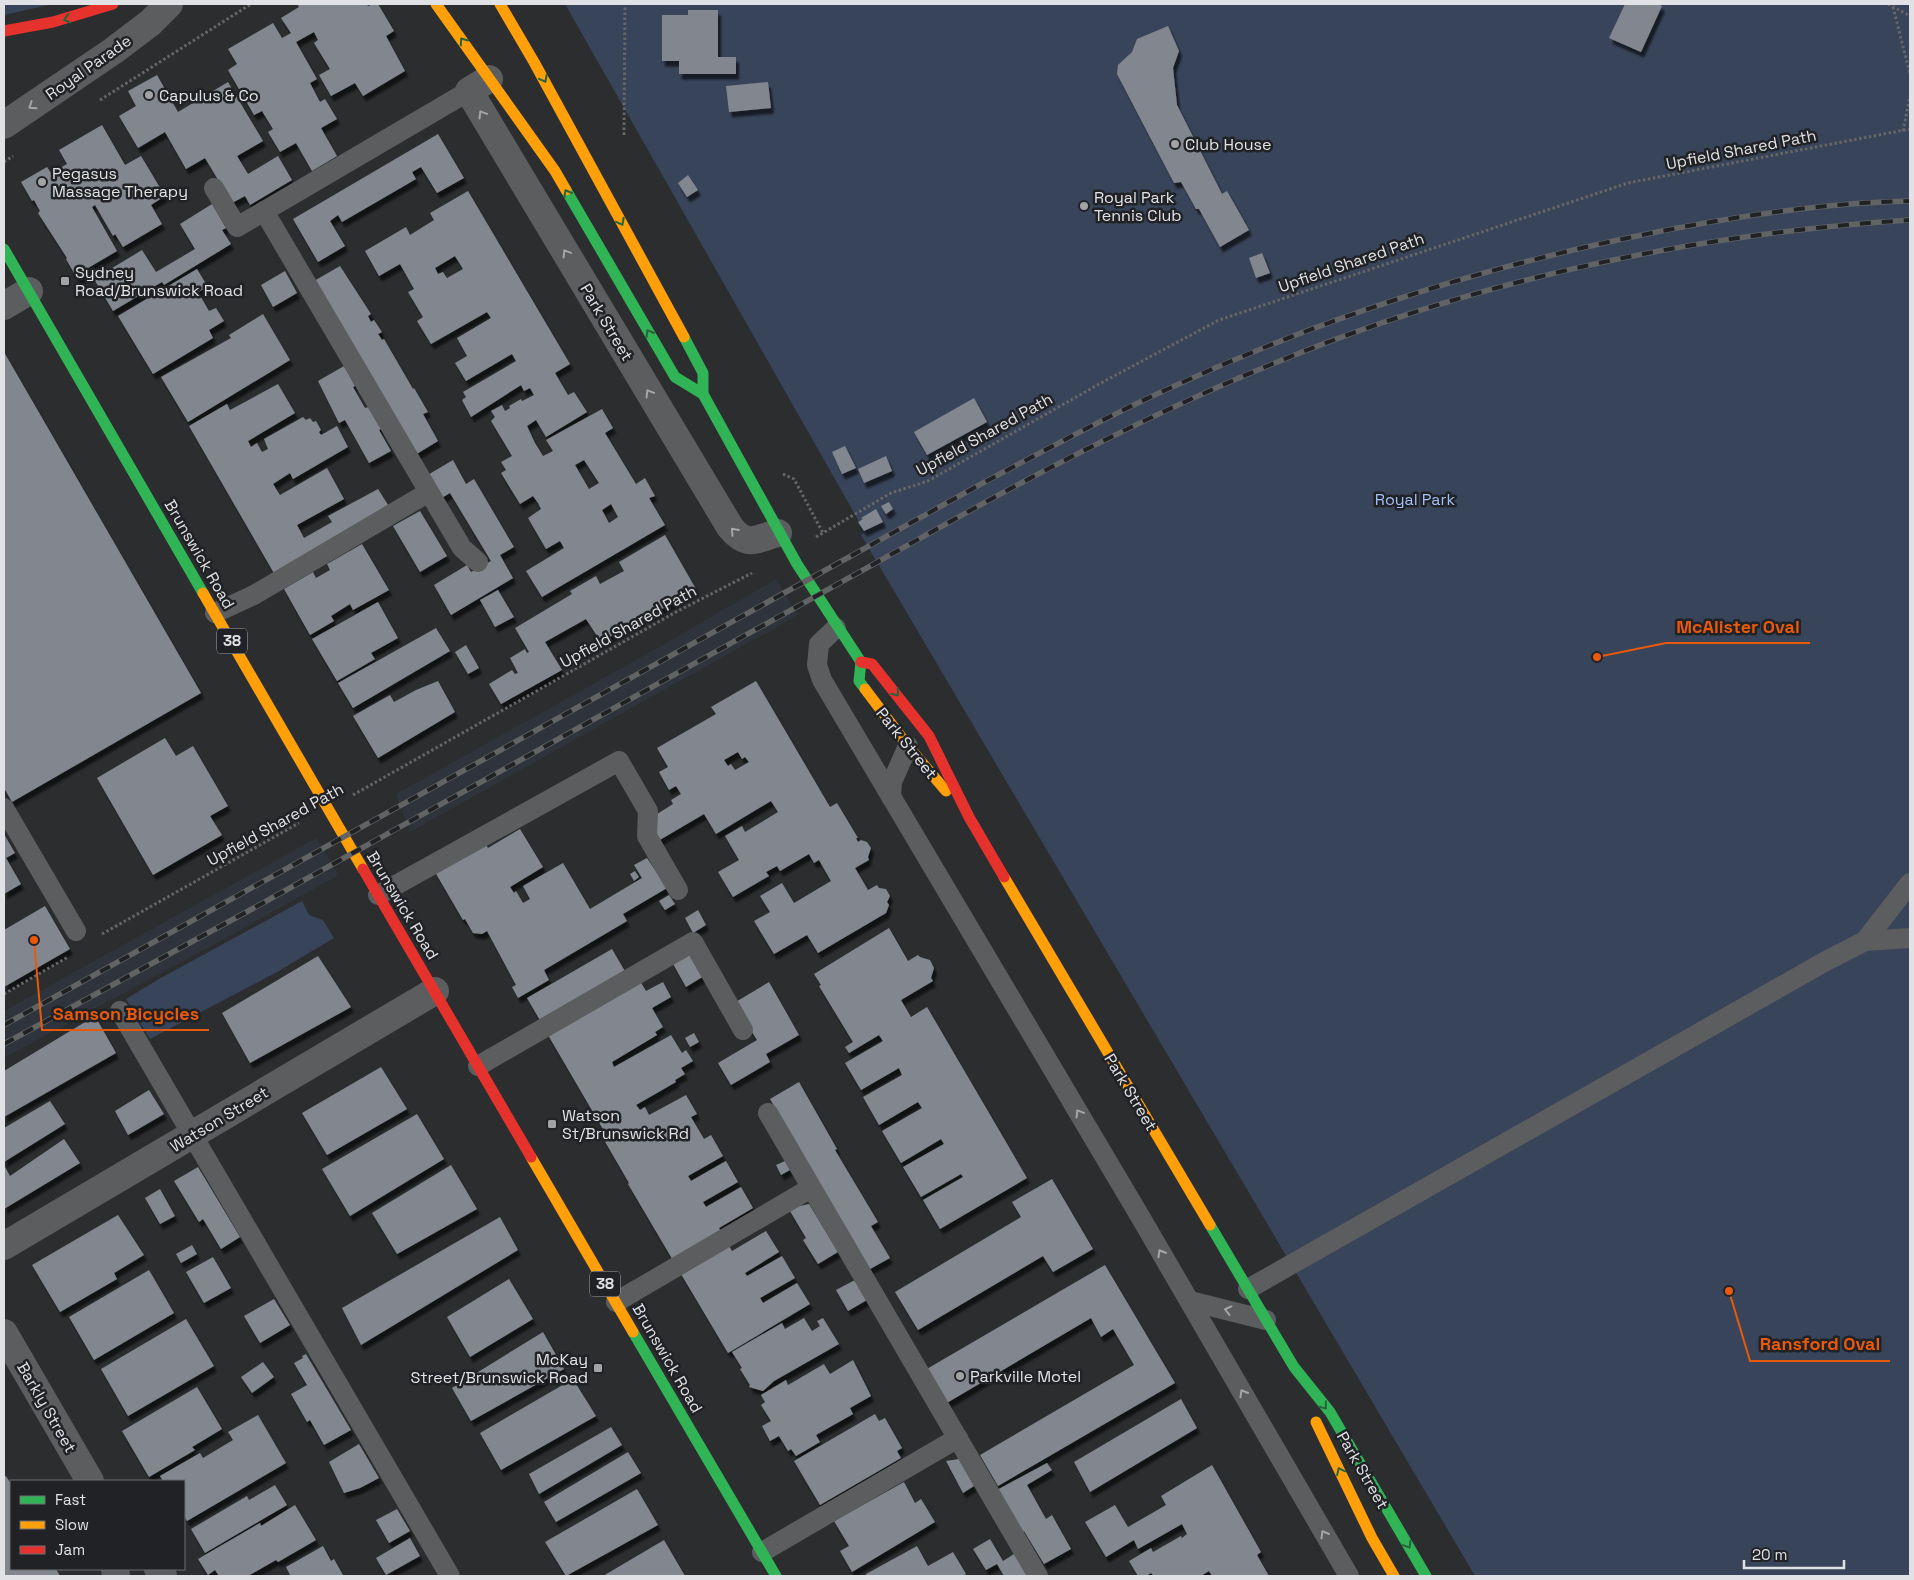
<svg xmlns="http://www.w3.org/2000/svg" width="1914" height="1580" font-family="'Space Grotesk',sans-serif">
  <defs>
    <filter id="shadow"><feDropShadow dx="3" dy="5.5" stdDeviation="1" flood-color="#0009"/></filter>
  </defs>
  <rect width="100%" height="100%" fill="#2b2d2f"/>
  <g fill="#2f343c">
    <path d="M776 579 798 615 410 832 396 794 652 651Z"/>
    <path d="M316 838 339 875 215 944 4 1058V1011Z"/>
  </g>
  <g fill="#384459">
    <path d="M4 4H53L4 15Z"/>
    <path d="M565 4H1910V1576H1475L861 535 865 532Z"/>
    <path d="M302 901 309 915 323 920 334 938 277 972 150 1039 126 999 159 979Z"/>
  </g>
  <g fill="#82878f" fill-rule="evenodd" filter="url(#shadow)">
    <path d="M297 4H367L368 6 373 4H378L394 31 386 36 405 71 363 96 355 83 331 96 319 75 330 69 314 43 318 40 314 32 296 42 317 79 310 83 320 102 325 99 337 119 321 128 337 156 312 171 296 143 280 152 268 132 273 129 262 111 254 115 228 70 237 64 228 49 273 23 282 38 291 33 281 18 299 7Z"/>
    <path d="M1625 4H1658L1662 6 1641 52 1609 38Z"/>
    <path d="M688 10H718V57H736V74H679V61H662V15H688Z"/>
    <path d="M1168 26 1179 51 1173 68 1177 105 1222 194 1227 191 1249 230 1220 247 1199 209H1196L1181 182 1174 183 1117 74 1118 65 1132 52 1137 39Z"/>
    <path d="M157 75 178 112 228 82 263 141 237 156 248 174 278 156 292 180 250 205 245 196 232 203 205 158 186 169 165 132 138 148 119 116 136 106 128 91Z"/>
    <path d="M768 82 771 108 729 112 726 86Z"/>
    <path d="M102 125 125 165 141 156 165 196 151 205 162 224 123 247 115 234 113 236 95 205 92 207 117 251 88 268 90 273 78 280 66 259 67 258 38 213 40 211 34 200 32 201 21 182 47 167 51 173 67 164 59 150Z"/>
    <path d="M438 134 464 178 437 193 421 167 412 172 416 179 342 222 338 215 330 221 345 246 318 262 293 219Z"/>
    <path d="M688 175 698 190 687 197 678 183Z"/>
    <path d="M468 191 570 364 555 373 568 395 574 392 587 412 546 437 536 420 527 426 535 443 543 456 553 451 546 440 602 409 613 428 605 433 636 484 645 478 655 496 649 498 665 525 542 597 526 571 564 548 560 541 546 549 528 518 541 509 538 503 533 496 520 504 501 473 506 470 501 462 512 456 491 421 495 417 491 411 502 405 505 411 510 408 509 406 521 399 522 401 534 395 530 388 524 391 521 385 471 417 462 400 466 397 463 392 516 361 512 354 466 381 455 363 467 356 457 338 491 318 487 312 431 344 417 321 423 317 408 292 414 289 400 264 379 276 365 251 406 227 410 235 434 220 430 213ZM455 256 463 269 447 278 443 272 438 274 435 268ZM584 460 599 483 589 489 575 465ZM611 504 618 517 609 523 602 510Z"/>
    <path d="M212 204 226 228 222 230 231 244 164 285 162 282 113 311 94 279 142 250 156 272 195 249 180 224Z"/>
    <path d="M1262 253 1270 273 1256 278 1249 258Z"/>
    <path d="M340 266 371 314 368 316 371 322 374 320 382 332 378 334 382 340 384 339 413 389 414 388 428 412 423 414 438 441 415 455 314 281Z"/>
    <path d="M197 269 208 287 198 292 209 311 216 308 224 321 209 330 213 338 153 374 118 316Z"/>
    <path d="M285 271 297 293 273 307 261 285Z"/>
    <path d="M263 314 290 360 188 422 161 377 231 338 229 335Z"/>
    <path d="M4 352 201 693 12 802 4 788Z"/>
    <path d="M344 366 355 386 353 387 365 408 369 407 381 429 379 430 391 451 369 463 345 420 339 423 318 381Z"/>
    <path d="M278 384 295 413 248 441 251 447 257 443 262 452 268 449 264 439 303 417 306 420 310 418 313 422 316 421 321 430 319 432 321 435 337 426 348 447 293 479 290 473 273 484 280 495 327 468 344 499 297 525 304 538 332 522 328 516 378 489 390 508 275 575 189 426 227 404 230 410Z"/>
    <path d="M974 398 987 422 927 455 914 432Z"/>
    <path d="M845 446 856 468 842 474 832 452Z"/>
    <path d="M886 456 892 471 864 483 858 469Z"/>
    <path d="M453 460 466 484 474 479 514 547 500 555 513 578 451 615 434 585 467 565 471 572 491 561 450 493 440 499 426 476Z"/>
    <path d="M889 502 893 509 886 514 881 506Z"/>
    <path d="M876 509 883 522 864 531 858 522 863 519 861 518Z"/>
    <path d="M420 511 447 556 420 572 393 526Z"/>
    <path d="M665 535 696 589 650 616 649 614 601 642 586 619 545 642 562 670 501 704 489 684 512 670 515 674 518 673 510 658 525 649 527 653 529 652 515 628 572 594 570 591 596 576 600 584 624 571 619 562Z"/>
    <path d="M362 544 389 590 353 610 350 604 331 616 334 621 310 635 284 589 313 572 316 578 330 570 327 564Z"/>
    <path d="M498 590 514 617 495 627 480 600Z"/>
    <path d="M378 602 398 638 371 653 375 659 337 681 312 639Z"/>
    <path d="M436 628 450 651 353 708 338 683Z"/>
    <path d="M466 645 479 668 468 674 455 652Z"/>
    <path d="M438 681 455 712 378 758 353 716 390 695 394 702 416 690Z"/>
    <path d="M756 681 830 807 837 803 858 838H856L858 842 861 840 867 842 871 848 868 857 869 860 855 868 868 890 877 885 879 888 886 889 890 896 887 902 889 905 886 913 818 953 807 935 774 954 754 921 770 912 760 896 782 883 794 903 831 881 819 860 814 863 809 854 780 871 777 866 766 872 769 876 733 897 718 872 739 860 725 836 742 826 745 832 778 812 771 801 716 834 704 814 658 841 654 816 673 804 671 800 681 794 676 786 669 790 659 772 668 767 657 748 716 714 711 707ZM738 752 742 759 745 757 749 762 735 770 731 764 728 766 724 760Z"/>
    <path d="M165 738 176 756 193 746 228 806 210 816 222 835 153 875 97 778Z"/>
    <path d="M520 829 543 867 510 887 514 893 516 891 523 903 530 899 523 886 563 863 590 909 642 878 634 865 647 858 667 888 623 914 627 921 544 970 549 980 518 998 512 987 516 985 487 931 482 934 473 933 465 919 463 920 435 872 485 843 488 848Z"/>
    <path d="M4 834 15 853 6 858 21 884 4 894Z"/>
    <path d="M635 871 639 877 634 881 630 874Z"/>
    <path d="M669 895 675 904 665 910 659 901Z"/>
    <path d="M45 906 70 949 4 987V930Z"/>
    <path d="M698 910 706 925 693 933 685 918Z"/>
    <path d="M889 928 908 961 918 955 920 957 930 960 934 968 931 978 933 981 901 1000 911 1017 927 1007 1027 1178 940 1229 923 1200 963 1177 961 1174 921 1197 903 1167 944 1144 941 1139 901 1163 882 1131 922 1108 918 1102 879 1125 863 1097 902 1075 899 1068 861 1090 845 1063 883 1041 879 1035 849 1053 845 1047 853 1042 819 986 821 985 814 974Z"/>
    <path d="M612 949 626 973 541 1022 527 998Z"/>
    <path d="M685 954 692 956 704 976 686 987 672 962Z"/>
    <path d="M318 956 351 1007 250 1063 222 1013Z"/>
    <path d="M640 981 646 991 663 982 671 997 652 1008 663 1027 655 1032 657 1035 612 1062 614 1067 671 1035 682 1053 686 1050 693 1061 681 1068 685 1074 675 1080 676 1082 636 1105 640 1110 645 1107 649 1115 686 1095 697 1114 691 1117 704 1139 711 1135 723 1156 688 1176 691 1181 726 1161 738 1182 703 1202 706 1207 741 1187 753 1208 719 1228 722 1234 674 1262 628 1184 629 1183 600 1133 604 1131 548 1035Z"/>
    <path d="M769 982 799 1035 766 1054 770 1062 731 1085 718 1063 757 1040 734 1003Z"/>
    <path d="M95 1016 116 1053 4 1117V1071Z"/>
    <path d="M694 1033 699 1042 690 1047 685 1038Z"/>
    <path d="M381 1067 407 1109 327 1155 302 1113Z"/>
    <path d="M799 1082 837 1149 835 1150 878 1222 871 1226 890 1258 870 1269 770 1099Z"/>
    <path d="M149 1090 164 1114 128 1135 115 1111Z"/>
    <path d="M50 1101 65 1124 4 1162V1128Z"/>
    <path d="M417 1114 444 1159 350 1216 322 1169Z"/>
    <path d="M64 1139 80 1163 4 1209V1165L10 1176Z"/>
    <path d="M785 1161 790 1170 781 1175 776 1165Z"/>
    <path d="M451 1165 477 1209 397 1254 372 1213Z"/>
    <path d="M198 1167 240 1237 221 1249 203 1219 199 1222 174 1181Z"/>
    <path d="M1052 1179 1093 1249 1053 1272 1043 1256 918 1330 895 1292 1021 1217 1012 1202Z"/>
    <path d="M160 1189 175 1216 160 1224 145 1198Z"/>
    <path d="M809 1204 838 1252 818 1264 803 1240 806 1238 790 1211 791 1208Z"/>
    <path d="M118 1215 144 1255 114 1273 117 1279 60 1312 32 1265Z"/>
    <path d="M500 1217 518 1250 361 1345 342 1308Z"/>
    <path d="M766 1231 779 1252 745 1273 747 1276 782 1256 795 1278 760 1298 763 1303 797 1283 810 1304 728 1353 681 1274 729 1246 732 1251Z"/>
    <path d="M192 1245 197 1254 181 1263 176 1254Z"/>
    <path d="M213 1257 231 1288 204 1303 186 1272Z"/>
    <path d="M1105 1265 1175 1383 998 1486 980 1455 1134 1365 1113 1329 1101 1337 1091 1318 945 1404 925 1370Z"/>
    <path d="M149 1270 174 1313 94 1360 69 1317Z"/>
    <path d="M509 1279 533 1319 470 1357 447 1317Z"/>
    <path d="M855 1280 867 1300 848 1311 836 1290Z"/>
    <path d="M274 1299 290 1325 260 1343 244 1316Z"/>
    <path d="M804 1318 812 1331 820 1326 817 1321 823 1318 839 1344 774 1381 763 1391 749 1387 750 1385 740 1369 742 1368 732 1352 782 1323 785 1329Z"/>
    <path d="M186 1319 214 1366 128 1416 101 1369Z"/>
    <path d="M543 1332 564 1369 471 1421 452 1388Z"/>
    <path d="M306 1354 351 1430 324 1445 310 1420 307 1422 291 1394 307 1385 294 1363 303 1358 302 1356Z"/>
    <path d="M853 1360 871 1396 850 1408 853 1414 816 1435 820 1442 796 1456 791 1449 788 1451 779 1436 770 1441 762 1426 771 1421 761 1405 765 1402 761 1395 786 1380 788 1385 824 1364 830 1374Z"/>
    <path d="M263 1362 274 1377 252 1393 241 1377Z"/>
    <path d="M573 1379 596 1416 501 1470 480 1433Z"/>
    <path d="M197 1387 222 1429 192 1447 195 1450 149 1477 122 1431Z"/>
    <path d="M1181 1399 1197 1428 1090 1492 1074 1462Z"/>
    <path d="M875 1414 879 1421 885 1418 902 1448 897 1451 901 1458 820 1505 794 1461Z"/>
    <path d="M258 1415 286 1463 187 1521 184 1516V1481H163L160 1476 200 1453 203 1458 233 1440 228 1432Z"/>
    <path d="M611 1427 622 1445 539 1494 529 1474Z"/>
    <path d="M359 1444 379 1478 360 1488 344 1493 329 1462Z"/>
    <path d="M628 1452 641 1473 556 1522 544 1502Z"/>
    <path d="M959 1459 974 1486 963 1493 946 1461Z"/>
    <path d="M1047 1463 1052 1470 1027 1485 1046 1519 1052 1515 1071 1549 1044 1564 1024 1531 1022 1533 997 1490Z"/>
    <path d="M1212 1465 1261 1552 1257 1555 1269 1576H1212L1209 1571 1201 1576H1154L1151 1573 1146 1576H1138L1129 1561 1151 1548 1153 1552 1181 1536 1182 1538 1187 1534 1182 1524 1138 1549 1134 1540 1106 1557 1085 1522 1115 1505 1128 1527 1166 1505 1161 1496Z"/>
    <path d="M6 1476 11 1484V1569H56L60 1576H6L4 1573V1477Z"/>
    <path d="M904 1482 915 1503 921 1499 935 1522 852 1572 840 1551 849 1546 834 1521Z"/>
    <path d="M275 1485 287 1505 205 1553 191 1529 247 1496 249 1500Z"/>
    <path d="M637 1489 658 1525 566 1576 545 1542Z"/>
    <path d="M295 1505 316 1540 278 1562 276 1560 248 1576H219L215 1570 208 1575 198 1559 260 1523 261 1526Z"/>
    <path d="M397 1509 410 1531 389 1543 376 1520Z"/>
    <path d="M410 1538 420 1556 386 1575 376 1558Z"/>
    <path d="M990 1539 1003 1561 1014 1554 1028 1576H1004L997 1564 986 1570 973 1549Z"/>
    <path d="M664 1540 685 1576H603Z"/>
    <path d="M323 1546 331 1561 334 1559 343 1575 341 1576H287L290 1575 286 1567Z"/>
    <path d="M917 1546 928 1566 953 1552 966 1574 963 1576H867L866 1574Z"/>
  </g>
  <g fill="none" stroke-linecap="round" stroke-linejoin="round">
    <g stroke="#666667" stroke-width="3" stroke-dasharray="2.5 2.5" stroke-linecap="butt">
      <path d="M1888 4 1910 16"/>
      <path d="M1893 7 1910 74"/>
      <path d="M100 100 251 4"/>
      <path d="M1903 131 1910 96"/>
      <path d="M624 135 625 4"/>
      <path d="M4 162 13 156"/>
      <path d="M783 474 794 479 823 533"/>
      <path d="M816 537 891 493 928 481 1101 383 1219 320 1628 183 1910 129"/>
      <path d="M353 795 676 612 752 573"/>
      <path d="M102 934 299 823"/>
      <path d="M4 994 68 957"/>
    </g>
    <g stroke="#5c5d5e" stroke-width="20">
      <path d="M214 188 237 227 469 91"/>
      <path d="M429 492 462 548 478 562"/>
      <path d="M215 613 254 595 429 492 264 211"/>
      <path d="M836 628 819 644 817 665 822 680 1141 1218 1349 1576"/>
      <path d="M891 797 892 782 908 746"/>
      <path d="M4 808 76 931"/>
      <path d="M378 895 619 761 648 811 647 836 678 890"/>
      <path d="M1865 941 1910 938"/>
      <path d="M120 1011 450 1576"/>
      <path d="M478 1066 693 942 743 1030"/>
      <path d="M768 1113 1038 1576"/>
      <path d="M1248 1289 1826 961 1865 941 1910 883"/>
      <path d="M1190 1301 1266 1320"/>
      <path d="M616 1302 811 1188"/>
      <path d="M762 1552 958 1438"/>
    </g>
    <g stroke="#5c5d5e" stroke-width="28">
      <path d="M489 79 469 91 730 527C747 548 755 539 778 533"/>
      <path d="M4 125 113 51 150 23 169 4"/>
      <path d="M4 306 29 291"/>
      <path d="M4 1246 435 991"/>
      <path d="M4 1333 90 1481"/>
      <path d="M115 1569 116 1576"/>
      <path d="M158 1569 163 1576"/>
    </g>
    <g stroke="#30b455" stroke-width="11">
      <path d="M566 190 675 377 703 394"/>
      <path d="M4 249 203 593"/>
      <path d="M684 337 703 373V394L797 564 861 662 859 681 865 689"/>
      <path d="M1210 1225 1294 1367 1330 1412 1426 1576"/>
      <path d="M633 1332 776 1576"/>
    </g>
    <g stroke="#ff9f0a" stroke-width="11">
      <path d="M436 4 555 171 566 190"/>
      <path d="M500 4 534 62 684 337"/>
      <path d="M203 593 363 869"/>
      <path d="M865 689 908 746 946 791"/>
      <path d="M1004 877 1210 1225"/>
      <path d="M531 1157 633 1332"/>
      <path d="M1316 1422 1372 1538 1394 1576"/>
    </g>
    <g stroke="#e5322d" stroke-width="11">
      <path d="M4 31 53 22 113 4"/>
      <path d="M861 662 872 664 929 736 969 817 1004 877"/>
      <path d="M363 869 531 1157"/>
    </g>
    <g stroke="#616364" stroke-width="5.5">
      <g id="rail">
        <path d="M4 1025 981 484C1044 451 1105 417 1170 388 1318 320 1473 270 1632 237 1724 218 1817 203 1910 201"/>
        <path d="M4 1044 252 909 982 504C1074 454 1168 407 1265 367 1469 282 1690 234 1910 220"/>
      </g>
    </g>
    <use href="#rail" stroke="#202226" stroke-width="4" stroke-dasharray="11" stroke-linecap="butt"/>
  </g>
  <defs><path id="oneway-chevron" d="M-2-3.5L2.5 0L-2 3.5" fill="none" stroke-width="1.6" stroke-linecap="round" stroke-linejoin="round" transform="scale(1.25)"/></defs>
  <g stroke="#27643b">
    <use href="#oneway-chevron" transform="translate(67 19) rotate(166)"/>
    <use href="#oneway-chevron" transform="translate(463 41) rotate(-125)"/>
    <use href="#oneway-chevron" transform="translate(544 79) rotate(62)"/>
    <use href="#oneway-chevron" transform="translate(567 193) rotate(-120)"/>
    <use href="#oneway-chevron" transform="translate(621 222) rotate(62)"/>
    <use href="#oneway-chevron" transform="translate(649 333) rotate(-120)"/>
    <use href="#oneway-chevron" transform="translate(896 693) rotate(51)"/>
    <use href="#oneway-chevron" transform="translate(1324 1406) rotate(52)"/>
    <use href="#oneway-chevron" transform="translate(1340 1471) rotate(-116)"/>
    <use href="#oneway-chevron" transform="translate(1408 1545) rotate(59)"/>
  </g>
  <g stroke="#a5a6a8">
    <use href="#oneway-chevron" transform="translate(32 106) rotate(146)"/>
    <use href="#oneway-chevron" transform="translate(482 114) rotate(-121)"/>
    <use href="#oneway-chevron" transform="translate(566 253) rotate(-121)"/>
    <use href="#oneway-chevron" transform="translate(649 393) rotate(-121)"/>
    <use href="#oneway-chevron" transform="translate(734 531) rotate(-132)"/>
    <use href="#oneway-chevron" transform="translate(1079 1113) rotate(-121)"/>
    <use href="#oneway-chevron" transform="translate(1161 1253) rotate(-120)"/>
    <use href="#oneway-chevron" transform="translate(1228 1310) rotate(-166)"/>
    <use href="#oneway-chevron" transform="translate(1243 1393) rotate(-120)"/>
    <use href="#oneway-chevron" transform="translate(1324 1534) rotate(-120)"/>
  </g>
  <g fill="#a1a3a5" stroke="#202226" stroke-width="2">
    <circle cx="149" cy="95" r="5"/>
    <circle cx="1175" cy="144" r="5"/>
    <circle cx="42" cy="182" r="5"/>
    <circle cx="1084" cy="206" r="5"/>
    <rect x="60" y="276" width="10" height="10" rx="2.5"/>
    <rect x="547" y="1119" width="10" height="10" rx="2.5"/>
    <rect x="593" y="1363" width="10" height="10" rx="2.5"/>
    <circle cx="960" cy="1376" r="5"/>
  </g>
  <g text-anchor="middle" stroke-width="5" stroke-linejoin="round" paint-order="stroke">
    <g fill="#202226" stroke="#a7a8ac" stroke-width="1">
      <rect x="217" y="628.5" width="30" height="25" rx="4"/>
      <rect x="590" y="1271.5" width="30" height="25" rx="4"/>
    </g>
    <g font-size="15" font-weight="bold" fill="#e1e2e5">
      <text x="232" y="646">38</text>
      <text x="605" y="1289">38</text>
    </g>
    <g font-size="16" fill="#e1e2e5" stroke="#202226">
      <text transform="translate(88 67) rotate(-35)" y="6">Royal Parade</text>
      <text transform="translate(1741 149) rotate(-11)" y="6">Upfield Shared Path</text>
      <text transform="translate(1351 262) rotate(-19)" y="6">Upfield Shared Path</text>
      <text transform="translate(607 322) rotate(59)" y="6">Park Street</text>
      <text transform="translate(984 434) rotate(-29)" y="6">Upfield Shared Path</text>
      <text transform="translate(200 554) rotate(60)" y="6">Brunswick Road</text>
      <text transform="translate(628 626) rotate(-29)" y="6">Upfield Shared Path</text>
      <text transform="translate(907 743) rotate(51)" y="6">Park Street</text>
      <text transform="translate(275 824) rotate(-29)" y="6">Upfield Shared Path</text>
      <text transform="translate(403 905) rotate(59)" y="6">Brunswick Road</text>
      <text transform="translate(1131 1092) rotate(59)" y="6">Park Street</text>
      <text transform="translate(219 1119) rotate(-31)" y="6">Watson Street</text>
      <text transform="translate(668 1358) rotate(60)" y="6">Brunswick Road</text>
      <text transform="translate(47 1407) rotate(60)" y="6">Barkly Street</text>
      <text transform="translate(1363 1470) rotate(60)" y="6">Park Street</text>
    </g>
    <g font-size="16" fill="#e1e2e5" stroke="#202226" text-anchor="start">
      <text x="159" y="101">Capulus &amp; Co</text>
      <text x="1185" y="150">Club House</text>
      <text x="52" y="179">Pegasus<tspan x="52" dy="18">Massage Therapy</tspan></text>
      <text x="1094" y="203">Royal Park<tspan x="1094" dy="18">Tennis Club</tspan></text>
      <text x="75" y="278">Sydney<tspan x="75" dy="18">Road/Brunswick Road</tspan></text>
      <text x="562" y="1121">Watson<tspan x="562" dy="18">St/Brunswick Rd</tspan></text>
      <text x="588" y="1365" text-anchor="end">McKay<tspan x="588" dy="18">Street/Brunswick Road</tspan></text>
      <text x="970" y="1382">Parkville Motel</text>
    </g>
    <g font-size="16" fill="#a0c0f7" stroke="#202226">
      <text x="1415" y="505">Royal Park</text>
    </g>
  </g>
  <path fill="none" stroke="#e8590c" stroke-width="2" d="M1597 657L1666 643H1810M34 940L42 1030H209M1729 1291L1750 1361H1890"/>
  <g fill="#e8590c" stroke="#202226" stroke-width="2">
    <circle cx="1597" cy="657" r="5"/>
    <circle cx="34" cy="940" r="5"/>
    <circle cx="1729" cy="1291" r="5"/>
  </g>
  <g font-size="18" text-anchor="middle" font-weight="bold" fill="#e8590c" stroke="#202226" stroke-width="5" stroke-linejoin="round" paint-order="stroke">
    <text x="1738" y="633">McAlister Oval</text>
    <text x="126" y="1020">Samson Bicycles</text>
    <text x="1820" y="1350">Ransford Oval</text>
  </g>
  <rect width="1914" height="1580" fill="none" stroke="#e1e2e5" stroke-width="10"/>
  <rect x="10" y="1480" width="175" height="90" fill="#202226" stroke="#6d6f72"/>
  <rect x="20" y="1496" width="25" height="8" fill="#30b455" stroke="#6d6f72"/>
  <text x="55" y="1505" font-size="15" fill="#e1e2e5">Fast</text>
  <rect x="20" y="1521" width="25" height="8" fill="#ff9f0a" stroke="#6d6f72"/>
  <text x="55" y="1530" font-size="15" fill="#e1e2e5">Slow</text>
  <rect x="20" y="1546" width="25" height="8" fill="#e5322d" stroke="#6d6f72"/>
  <text x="55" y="1555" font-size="15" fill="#e1e2e5">Jam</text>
  <path d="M1744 1560v8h100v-8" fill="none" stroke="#e1e2e5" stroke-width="2.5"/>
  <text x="1752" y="1560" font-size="15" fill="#e1e2e5" stroke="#202226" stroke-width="4" paint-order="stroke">20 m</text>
</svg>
